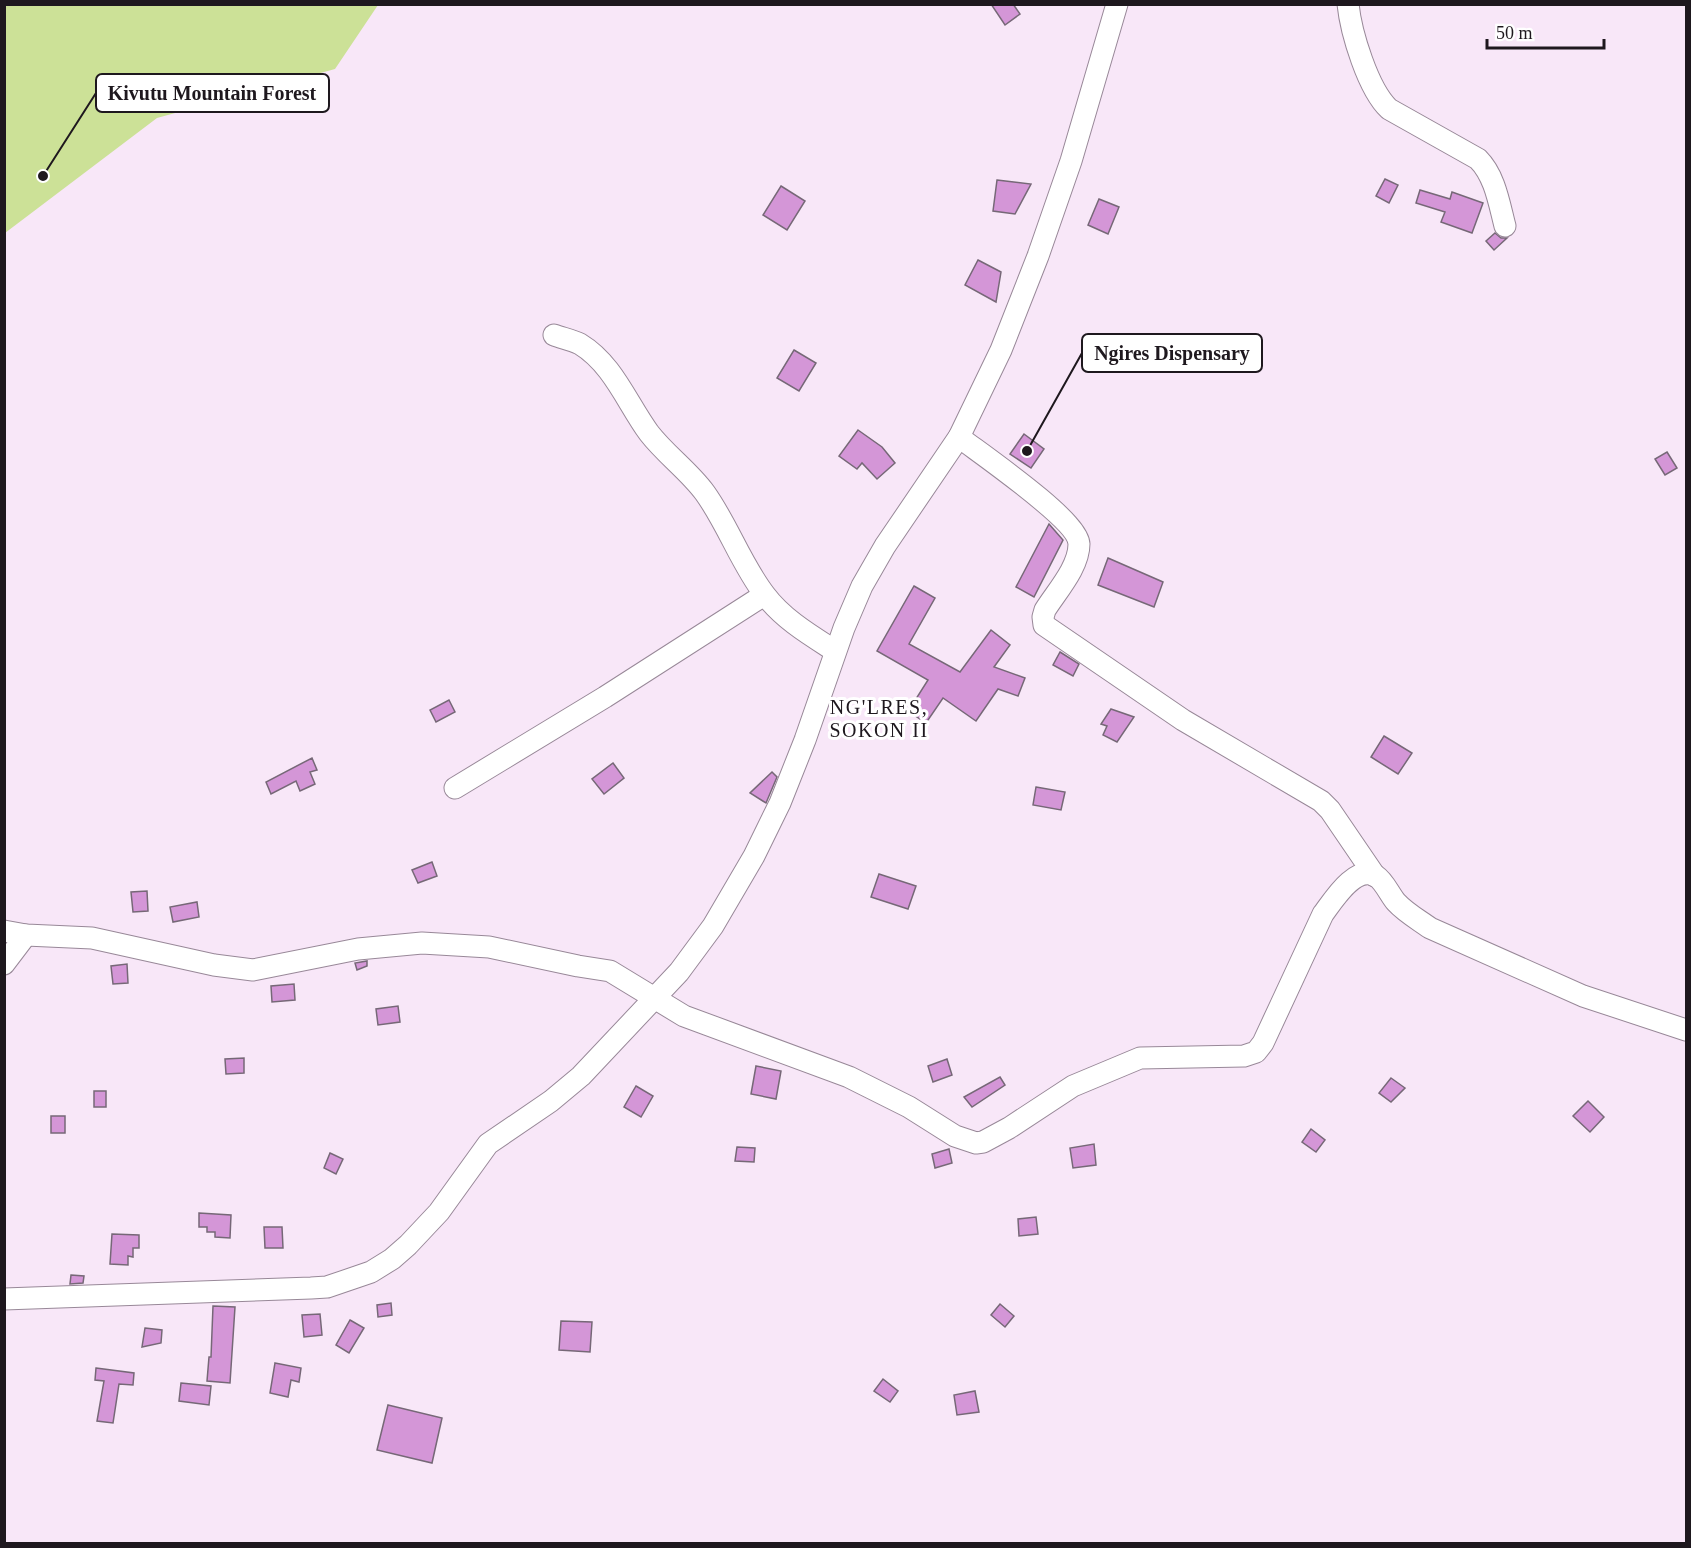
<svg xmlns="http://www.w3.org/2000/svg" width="1691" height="1548" font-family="Georgia,serif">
  <rect width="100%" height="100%" fill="#f8e7f8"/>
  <path fill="#cce197" d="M5 4H378V5L335 69 157 118 5 233Z"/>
  <g fill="#d496d7" stroke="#766877" stroke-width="1.5">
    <path d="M991 4H1013L1020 14 1005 25Z"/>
    <path d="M1385 179 1398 185 1389 203 1376 196Z"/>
    <path d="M997 180 1031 184 1015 214 993 211Z"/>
    <path d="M781 186 805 201 787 230 763 215Z"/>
    <path d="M1420 190 1450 199 1452 192 1483 203 1472 233 1441 222 1445 212 1416 203Z"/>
    <path d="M1099 199 1119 207 1108 234 1088 225Z"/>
    <path d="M1495 233 1501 238H1507L1494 250 1486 241Z"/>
    <path d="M978 260 1001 272 996 302 965 285Z"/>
    <path d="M794 350 816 363 799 391 777 378Z"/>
    <path d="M858 430 882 447 895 463 877 479 862 463 857 469 839 456Z"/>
    <path d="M1024 434 1044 449 1031 468 1010 454Z"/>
    <path d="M1667 452 1677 468 1665 475 1655 459Z"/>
    <path d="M1049 524 1063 540 1034 597 1016 587Z"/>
    <path d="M1108 558 1163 582 1154 607 1098 585Z"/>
    <path d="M914 586 935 598 909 644 960 672 991 630 1010 645 994 667 1025 678 1018 696 998 689 976 721 943 698 926 723 911 713 917 704 914 702 928 680 877 651Z"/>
    <path d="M1060 652 1079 664 1073 676 1053 665Z"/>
    <path d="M449 700 455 712 436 722 430 710Z"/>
    <path d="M1111 709 1134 717 1117 742 1103 735 1107 726 1101 724Z"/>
    <path d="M1384 736 1412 753 1398 774 1371 757Z"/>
    <path d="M312 758 317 770 310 772 315 784 300 791 296 781 271 794 266 782Z"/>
    <path d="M613 763 624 778 604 794 592 779Z"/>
    <path d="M772 772 777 777 766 803 750 793Z"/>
    <path d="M1036 787 1065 792 1061 810 1033 805Z"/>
    <path d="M432 862 437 876 418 883 412 870Z"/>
    <path d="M879 874 916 886 908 909 871 897Z"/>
    <path d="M147 891 148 911 133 912 131 892Z"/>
    <path d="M197 902 199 917 173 922 170 907Z"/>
    <path d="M367 961V966L357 970 355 963Z"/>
    <path d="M127 964 128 983 113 984 111 966Z"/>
    <path d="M294 984 295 1000 272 1002 271 986Z"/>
    <path d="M398 1006 400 1022 378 1025 376 1009Z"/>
    <path d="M244 1058V1073L226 1074 225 1059Z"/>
    <path d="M947 1059 952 1075 933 1082 928 1066Z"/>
    <path d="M756 1066 781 1071 776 1099 751 1094Z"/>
    <path d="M1000 1077 1005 1085 972 1107 964 1097Z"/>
    <path d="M1391 1078 1405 1088 1391 1102 1379 1093Z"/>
    <path d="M636 1086 653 1096 641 1117 624 1107Z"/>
    <rect x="94" y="1091" width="12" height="16"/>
    <path d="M1588 1101 1604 1117 1590 1132 1573 1116Z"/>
    <rect x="51" y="1116" width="14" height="17"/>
    <path d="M1311 1129 1325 1140 1316 1152 1302 1142Z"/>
    <path d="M1094 1144 1096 1165 1073 1168 1070 1148Z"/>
    <path d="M737 1147 755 1148 754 1162 735 1161Z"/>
    <path d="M949 1149 952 1163 935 1168 932 1154Z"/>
    <path d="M330 1153 343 1159 336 1174 324 1168Z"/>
    <path d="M199 1213 231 1215 230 1238 215 1237V1232H207V1227H199Z"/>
    <path d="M1036 1217 1038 1234 1019 1236 1018 1219Z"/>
    <path d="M264 1227H282L283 1248H265Z"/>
    <path d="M112 1234 139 1235V1248H133V1257L128 1256V1265L110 1264Z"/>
    <path d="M71 1275 84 1276 83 1283 70 1284Z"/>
    <path d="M391 1303 392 1315 378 1317 377 1305Z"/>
    <path d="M1000 1304 1014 1316 1005 1327 991 1315Z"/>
    <path d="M213 1306 235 1307 230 1383 207 1381 209 1357H211Z"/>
    <path d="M320 1314 322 1335 304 1337 302 1315Z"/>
    <path d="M350 1320 364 1328 349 1353 336 1345Z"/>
    <path d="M561 1321 592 1322 590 1352 559 1350Z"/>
    <path d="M145 1328 162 1330 161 1343 142 1347Z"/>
    <path d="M275 1363 301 1368 299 1382 291 1380 288 1397 270 1393Z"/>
    <path d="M96 1368 134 1373 133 1385 119 1384 113 1423 97 1421 104 1381 95 1380Z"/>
    <path d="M883 1379 898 1391 890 1402 874 1391Z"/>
    <path d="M181 1383 211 1386 209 1405 179 1401Z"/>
    <path d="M975 1391 979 1412 957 1415 954 1395Z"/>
    <path d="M388 1405 442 1418 432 1463 377 1450Z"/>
  </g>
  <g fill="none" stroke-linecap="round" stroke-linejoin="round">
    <g stroke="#988898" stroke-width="23">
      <g id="minor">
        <path d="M1348 4C1351 33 1368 89 1389 109L1478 159C1495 176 1499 203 1505 226"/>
        <path d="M554 335C562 338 572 340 580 344 613 364 627 403 649 433 666 455 689 471 705 493 728 525 741 564 765 595 783 619 810 635 835 651"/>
        <path d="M959 437C981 454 1078 520 1079 544 1079 567 1057 591 1045 610L1043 617 1044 625 1183 720 1321 801 1330 810 1375 876"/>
        <path d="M455 788 605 697 764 595"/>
        <path d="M4 931 26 935 92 938 214 965 253 970 358 949 422 943 489 947 578 966 610 971 684 1016 849 1077 909 1107 955 1136 976 1143 983 1142 1009 1128 1073 1086 1140 1058 1244 1056 1256 1052 1263 1043 1323 914C1333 901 1355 864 1376 876 1384 881 1390 895 1396 902 1406 913 1419 920 1430 928L1583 996 1686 1030"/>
        <path d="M4 964 26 935"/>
        <path d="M4 1299 311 1288 327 1287 371 1272 392 1259 408 1245 439 1212 488 1144 551 1101 581 1076 679 972 713 926 754 856 780 803 805 740 844 628 862 586 885 546 959 437 1001 350 1038 256 1071 161 1117 4"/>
      </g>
    </g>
    <use href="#minor" stroke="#fff" stroke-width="21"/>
  </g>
  <g text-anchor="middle" stroke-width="6" stroke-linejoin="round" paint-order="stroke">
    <g font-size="20" letter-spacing="1.5" fill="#1e181e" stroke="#fff">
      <text x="879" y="714">NG'LRES,<tspan x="879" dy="23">SOKON II</tspan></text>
    </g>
  </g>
  <path fill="none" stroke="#1e181e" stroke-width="2" d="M43 176L96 93M1027 451L1082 353"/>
  <g fill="#1e181e" stroke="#fff" stroke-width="2">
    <circle cx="43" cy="176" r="6"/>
    <circle cx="1027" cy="451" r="6"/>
  </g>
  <g fill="#fff" stroke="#1e181e" stroke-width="2">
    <rect x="96" y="74" width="233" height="38" rx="6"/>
    <rect x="1082" y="334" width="180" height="38" rx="6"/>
  </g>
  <g font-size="20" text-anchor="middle" font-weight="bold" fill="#1e181e">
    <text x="212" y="100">Kivutu Mountain Forest</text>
    <text x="1172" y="360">Ngires Dispensary</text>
  </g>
  <rect width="1691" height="1548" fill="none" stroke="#1e181e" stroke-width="12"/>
  <path d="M1487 39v9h117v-9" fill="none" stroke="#1e181e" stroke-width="3"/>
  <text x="1496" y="39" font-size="18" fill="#1e181e" stroke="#ffffff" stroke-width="4.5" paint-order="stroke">50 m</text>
</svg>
